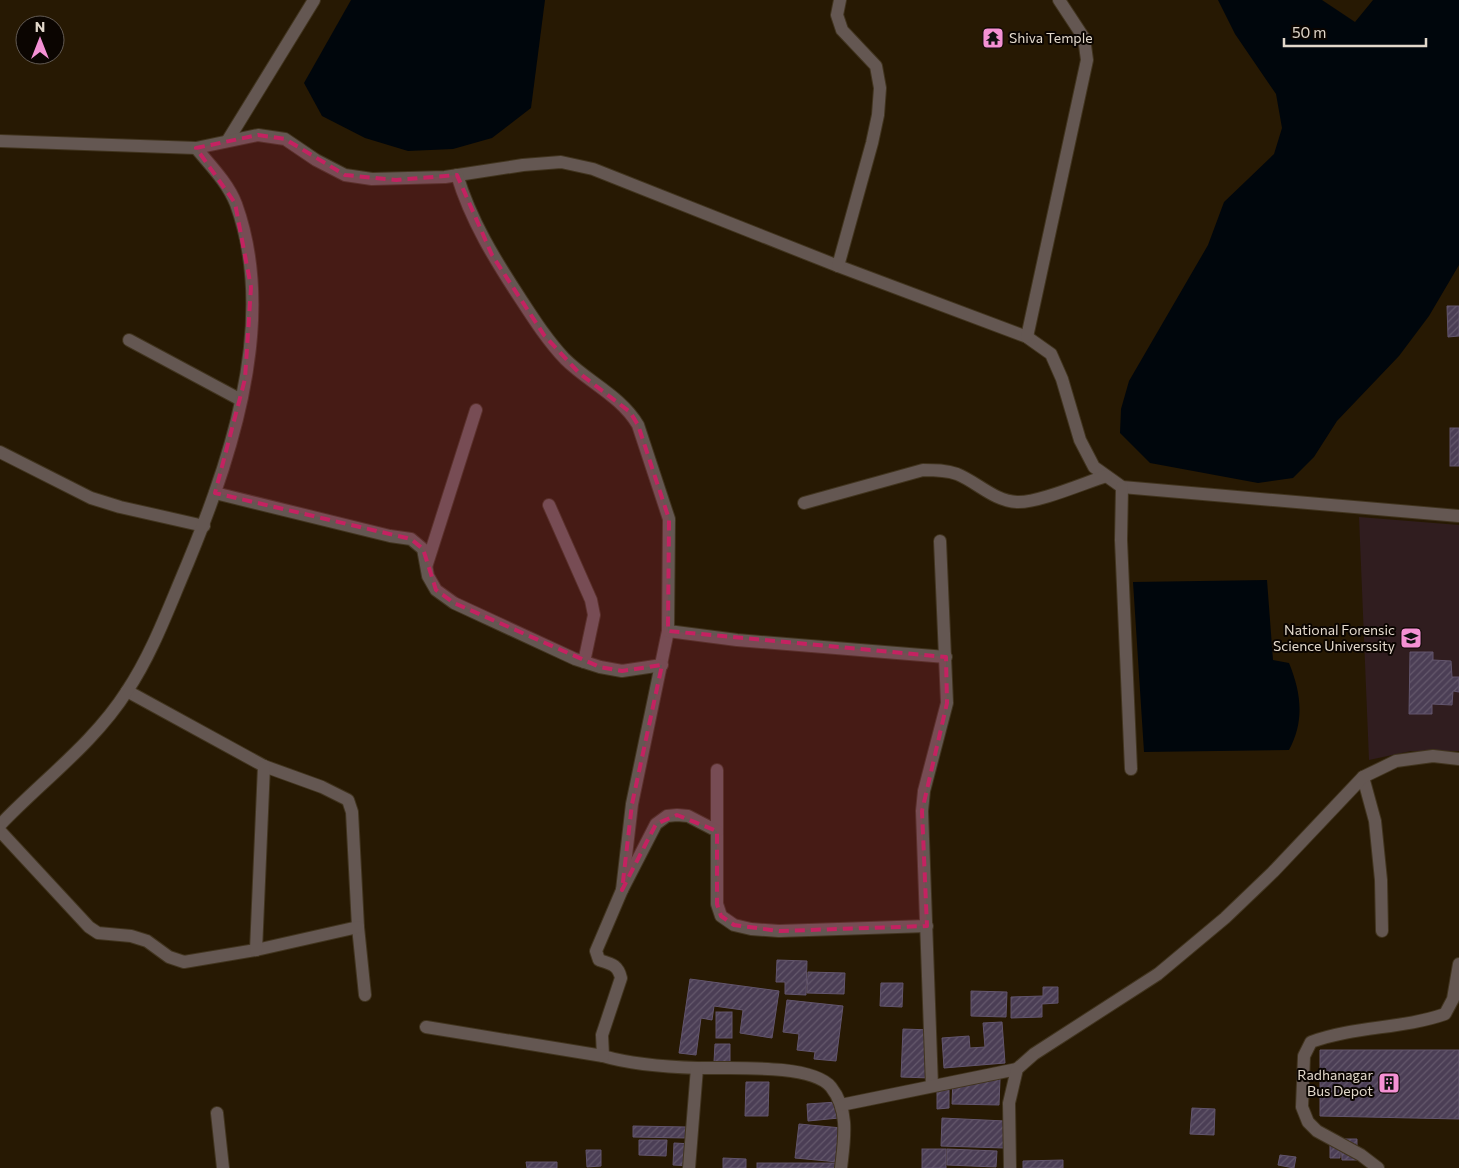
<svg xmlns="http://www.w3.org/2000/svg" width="1459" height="1168" font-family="Commissioner,sans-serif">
  <defs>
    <pattern id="building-hatch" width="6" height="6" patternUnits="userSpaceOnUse" patternTransform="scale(1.25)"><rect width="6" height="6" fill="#4b3e55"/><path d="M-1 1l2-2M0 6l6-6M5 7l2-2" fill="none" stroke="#65596c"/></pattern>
  </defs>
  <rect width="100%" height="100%" fill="#271903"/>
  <path fill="#301d1f" d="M1359 517 1459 525V751H1411L1369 760Z"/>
  <g fill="#00060c">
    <path d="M351 0H545L531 108 492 138 453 149 408 151 365 138 322 116 304 83Z"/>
    <path d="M1218 0H1322L1355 22 1373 0H1459V265L1429 316 1399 356 1337 421 1314 457 1293 478 1258 483 1150 463 1120 433 1121 409 1129 381 1208 245 1224 202 1274 154 1282 128 1276 94 1235 34Z"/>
    <path d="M1267 580 1273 660 1289 663C1301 692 1305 721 1289 750L1144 752 1133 582Z"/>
  </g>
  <g fill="url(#building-hatch)" stroke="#62556d">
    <path d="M1447 306H1459V336L1448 337Z"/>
    <rect x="1450" y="428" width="9" height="38"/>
    <path d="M1410 652H1433V660L1451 661 1452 677H1459V692L1453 691 1452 705 1432 704V714H1409Z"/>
    <path d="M777 960 807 961 806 995 785 994V982H776Z"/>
    <path d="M808 972 845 973 844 994 807 993Z"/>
    <path d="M690 979 779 991 772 1038 740 1033 743 1010 714 1006 712 1020 701 1018 696 1055 679 1053Z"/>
    <path d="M881 983H903L902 1007 880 1006Z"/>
    <path d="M1043 987H1058V1003L1042 1004V1017L1011 1018V997L1043 996Z"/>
    <path d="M971 991 1007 992 1006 1017 971 1016Z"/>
    <path d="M787 1000 843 1006 836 1061 814 1059 815 1052 797 1050 799 1034 783 1032Z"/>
    <rect x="716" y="1012" width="16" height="26"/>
    <path d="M1002 1022 1005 1063 944 1068 942 1038 969 1036 970 1048 985 1047 983 1023Z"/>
    <path d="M903 1029 932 1030 930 1078 901 1077Z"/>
    <path d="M715 1044H730V1063L714 1062Z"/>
    <path d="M1320 1050H1459V1119L1320 1116Z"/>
    <path d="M953 1078 1000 1079 999 1105 952 1104Z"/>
    <path d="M746 1082H769L768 1116H745Z"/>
    <path d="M949 1090V1108L937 1109V1091Z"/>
    <path d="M837 1102 839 1118 808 1121 807 1104Z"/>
    <path d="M1192 1108 1215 1109 1214 1135 1190 1134Z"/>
    <path d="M942 1118 1005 1121 1004 1148 941 1146Z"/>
    <path d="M799 1124 842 1128 838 1162 795 1158Z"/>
    <path d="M633 1126 687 1127V1138L633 1137Z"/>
    <path d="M1330 1139H1341L1340 1158H1330Z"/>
    <path d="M1341 1139H1357V1160H1342Z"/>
    <path d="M639 1140H667L666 1156 639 1155Z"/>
    <path d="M674 1143 693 1144 692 1166 673 1165Z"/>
    <rect x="922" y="1149" width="24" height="19"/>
    <path d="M947 1149 997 1151 996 1167 947 1165Z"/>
    <path d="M586 1150H601V1166L587 1167Z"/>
    <path d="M1280 1155 1296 1157 1294 1168 1278 1165Z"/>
    <path d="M723 1158 746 1159V1168H723Z"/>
    <path d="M1063 1160V1168H1023V1161Z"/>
    <path d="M526 1162H557V1168H527Z"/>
    <rect x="757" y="1163" width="80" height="5"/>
  </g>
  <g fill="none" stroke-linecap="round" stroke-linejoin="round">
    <g stroke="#41341f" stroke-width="14">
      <g id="minor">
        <path d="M228 140 314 0"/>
        <path d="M0 141 196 148 258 135 285 139 316 160 345 175 372 179 445 177 523 165 561 162 593 169 838 266 1027 337 1051 354 1062 379 1080 440 1094 467 1122 487 1459 516"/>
        <path d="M457 175C471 221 495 260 522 301 535 321 548 341 565 359 588 382 621 396 638 425L669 519 668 631 632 804 622 890"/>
        <path d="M838 266 872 143 878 115 880 88 876 66 842 30 837 15 840 0"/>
        <path d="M1027 337 1087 60 1084 38 1059 0"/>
        <path d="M129 340 241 400"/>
        <path d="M0 452 91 498 120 507 204 526"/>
        <path d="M1122 487 1121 540 1131 769"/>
        <path d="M215 493 390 536 411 539 423 549 428 576 436 590 454 603 575 659 600 667 622 671 662 665"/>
        <path d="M804 503 923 470C935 470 946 470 957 474 977 482 994 501 1017 502 1038 503 1084 483 1106 476"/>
        <path d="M549 505 591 600 594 615 584 662"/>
        <path d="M427 564 476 410"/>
        <path d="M668 631 737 640 946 657"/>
        <path d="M127 691 264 766 322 787 348 800 352 812 358 927 365 995"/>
        <path d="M717 770V904L721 916 734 925 751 929 779 931 927 926"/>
        <path d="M1363 777 1375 821 1381 880 1382 931"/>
        <path d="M0 825C42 781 94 743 127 691 149 658 164 620 179 584 227 471 280 326 236 204 228 183 210 165 196 148"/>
        <path d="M0 831 89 927 98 933 131 936 147 941 169 957 184 962 256 950 358 927"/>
        <path d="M717 831 688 816 677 815 667 816 656 824 622 890 596 951 599 960C612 964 618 965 621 978L602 1035 603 1056C633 1065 667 1067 698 1068 728 1069 811 1063 831 1087 850 1111 844 1141 841 1168"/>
        <path d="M256 950 264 766"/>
        <path d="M426 1027 603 1056"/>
        <path d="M932 1086 922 811 924 791 947 703 940 541"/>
        <path d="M841 1105 1017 1069"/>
        <path d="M217 1113 223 1168"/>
        <path d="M689 1168 697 1068"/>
        <path d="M1010 1168 1009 1103 1017 1069 1034 1054 1158 974 1225 918 1273 872 1363 777 1396 761 1433 756 1459 759"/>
        <path d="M1378 1168 1361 1155 1317 1131 1308 1122 1302 1107 1304 1056 1311 1042C1354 1026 1402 1029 1445 1014L1453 999 1459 964"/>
      </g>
    </g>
    <use href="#minor" stroke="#645752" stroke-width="12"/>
  </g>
  <path fill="#c42261" fill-opacity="0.2" stroke="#c42261" stroke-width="4" stroke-dasharray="10 6" stroke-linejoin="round" d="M258 135 285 139 345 175 396 180 457 175 492 255 544 335 579 373 630 412 638 425 669 519 668 631 946 657 947 703 922 811 927 926 779 931 734 925 721 916 717 904V831L677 815 656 824 622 890 632 804 662 665 622 671 600 667 454 603 436 590 423 549 411 539 215 493 245 379 251 287 235 203 196 148Z"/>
  <defs>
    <g id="temple-square" transform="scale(1.125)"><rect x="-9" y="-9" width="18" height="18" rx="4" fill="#f491d4" stroke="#0b0501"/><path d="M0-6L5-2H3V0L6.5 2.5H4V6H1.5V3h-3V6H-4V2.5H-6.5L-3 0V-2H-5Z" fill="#111"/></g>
    <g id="university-square" transform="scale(1.125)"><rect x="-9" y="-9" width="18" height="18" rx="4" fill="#f491d4" stroke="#0b0501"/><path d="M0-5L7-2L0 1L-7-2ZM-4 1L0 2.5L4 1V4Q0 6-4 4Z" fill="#111"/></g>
    <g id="building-square" transform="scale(1.125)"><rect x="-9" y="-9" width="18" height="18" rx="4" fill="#f491d4" stroke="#0b0501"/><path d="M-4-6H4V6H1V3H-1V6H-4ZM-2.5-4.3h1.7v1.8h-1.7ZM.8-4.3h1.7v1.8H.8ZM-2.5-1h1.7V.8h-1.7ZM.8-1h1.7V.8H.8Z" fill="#111"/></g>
  </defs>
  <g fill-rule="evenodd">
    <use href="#temple-square" x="993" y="38"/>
    <use href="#university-square" x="1411" y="638"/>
    <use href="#building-square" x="1389" y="1083"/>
  </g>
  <g text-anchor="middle" stroke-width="4" stroke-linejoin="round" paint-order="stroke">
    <g font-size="14" fill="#e2d8cb" stroke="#0b0501" text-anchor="end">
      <text x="1009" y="43" text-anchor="start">Shiva Temple</text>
      <text x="1395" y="635">National Forensic<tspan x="1395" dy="16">Science Universsity</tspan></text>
      <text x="1373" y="1080">Radhanagar<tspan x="1373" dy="16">Bus Depot</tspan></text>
    </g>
  </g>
  <g transform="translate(40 40)"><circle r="24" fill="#0b0501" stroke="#615952"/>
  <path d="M0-4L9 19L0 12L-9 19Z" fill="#f491d4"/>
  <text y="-8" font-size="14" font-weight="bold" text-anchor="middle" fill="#e2d8cb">N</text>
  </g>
  <path d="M1284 38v8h142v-8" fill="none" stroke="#e2d8cb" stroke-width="2.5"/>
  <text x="1292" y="38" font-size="15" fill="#e2d8cb" stroke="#0b0501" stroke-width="4" paint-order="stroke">50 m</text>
</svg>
